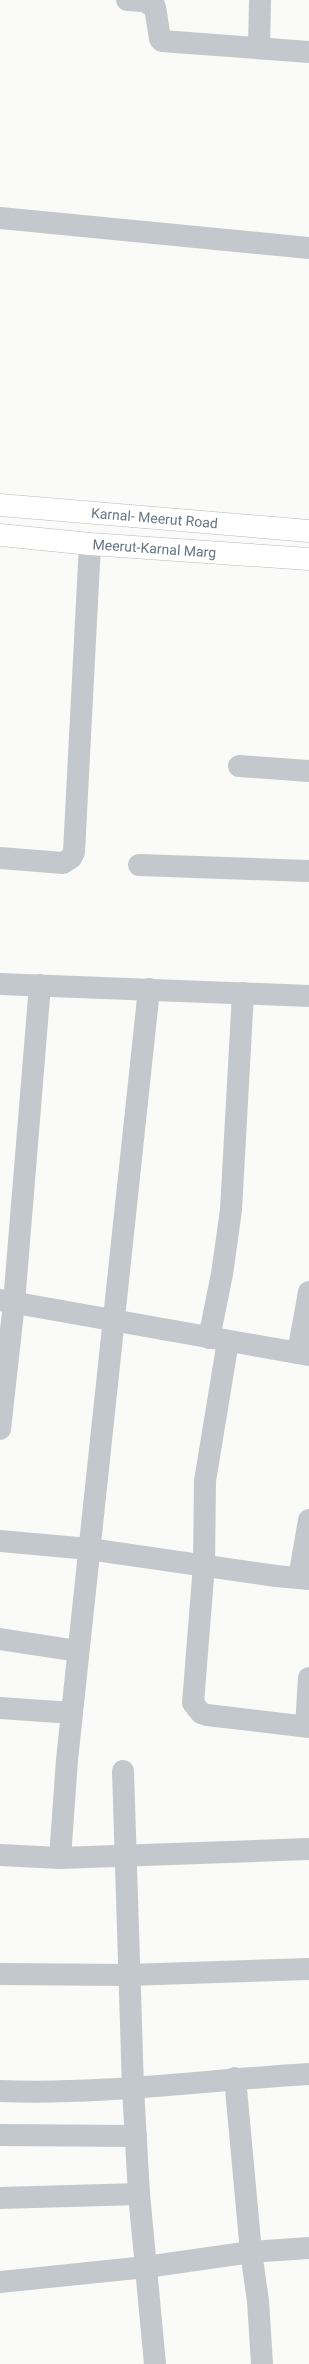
<svg xmlns="http://www.w3.org/2000/svg" width="309" height="2364" font-family="Roboto,sans-serif">
  <rect width="100%" height="100%" fill="#fafaf8"/>
  <g fill="none" stroke-linecap="round" stroke-linejoin="round">
    <g stroke="#b4b9bd" stroke-width="23">
      <g id="highway">
        <path id="s1" d="M0 505 309 531"/>
        <path id="s2" d="M0 535 90 544 309 559"/>
      </g>
    </g>
    <g stroke="#c3c8cc" stroke-width="22">
      <path d="M127 0 144 1 155 7 160 39 162 41 309 52"/>
      <path d="M259 48 260 0"/>
      <path d="M0 218 309 248"/>
      <path d="M239 766 309 771"/>
      <path d="M0 858 63 863 71 858 74 852 90 544"/>
      <path d="M139 865 309 871"/>
      <path d="M0 984 309 996"/>
      <path d="M0 1300 309 1355"/>
      <path d="M209 1338 222 1274 231 1210 243 993"/>
      <path d="M228 1341 205 1481 204 1565 193 1703 201 1713 207 1715 309 1727"/>
      <path d="M298 1353 309 1292"/>
      <path d="M0 1429 14 1303 40 985"/>
      <path d="M0 1541 89 1549 276 1576 309 1579"/>
      <path d="M299 1578 309 1520"/>
      <path d="M0 1639 78 1651"/>
      <path d="M0 1708 72 1713"/>
      <path d="M306 1726 309 1678"/>
      <path d="M123 1771 133 2088 139 2194 155 2364"/>
      <path d="M0 1855 60 1858 309 1849"/>
      <path d="M60 1858 67 1760 149 989"/>
      <path d="M0 1974 128 1975 309 1969"/>
      <path d="M235 2078 251 2252 258 2301 262 2364"/>
      <path d="M0 2091C103 2095 206 2080 309 2074"/>
      <path d="M0 2135 136 2136"/>
      <path d="M0 2198 139 2194"/>
      <path d="M0 2282 146 2267 251 2252 309 2248"/>
    </g>
    <use href="#highway" stroke="#fff" stroke-width="22"/>
  </g>
  <g text-anchor="middle" stroke-width="4" stroke-linejoin="round" paint-order="stroke">
    <g font-size="14" fill="#657683" stroke="#fff">
      <text dy="5" stroke="none"><textPath href="#s1" startOffset="155">Karnal- Meerut Road</textPath></text>
      <text dy="5" stroke="none"><textPath href="#s2" startOffset="155">Meerut-Karnal Marg</textPath></text>
    </g>
  </g>
</svg>
